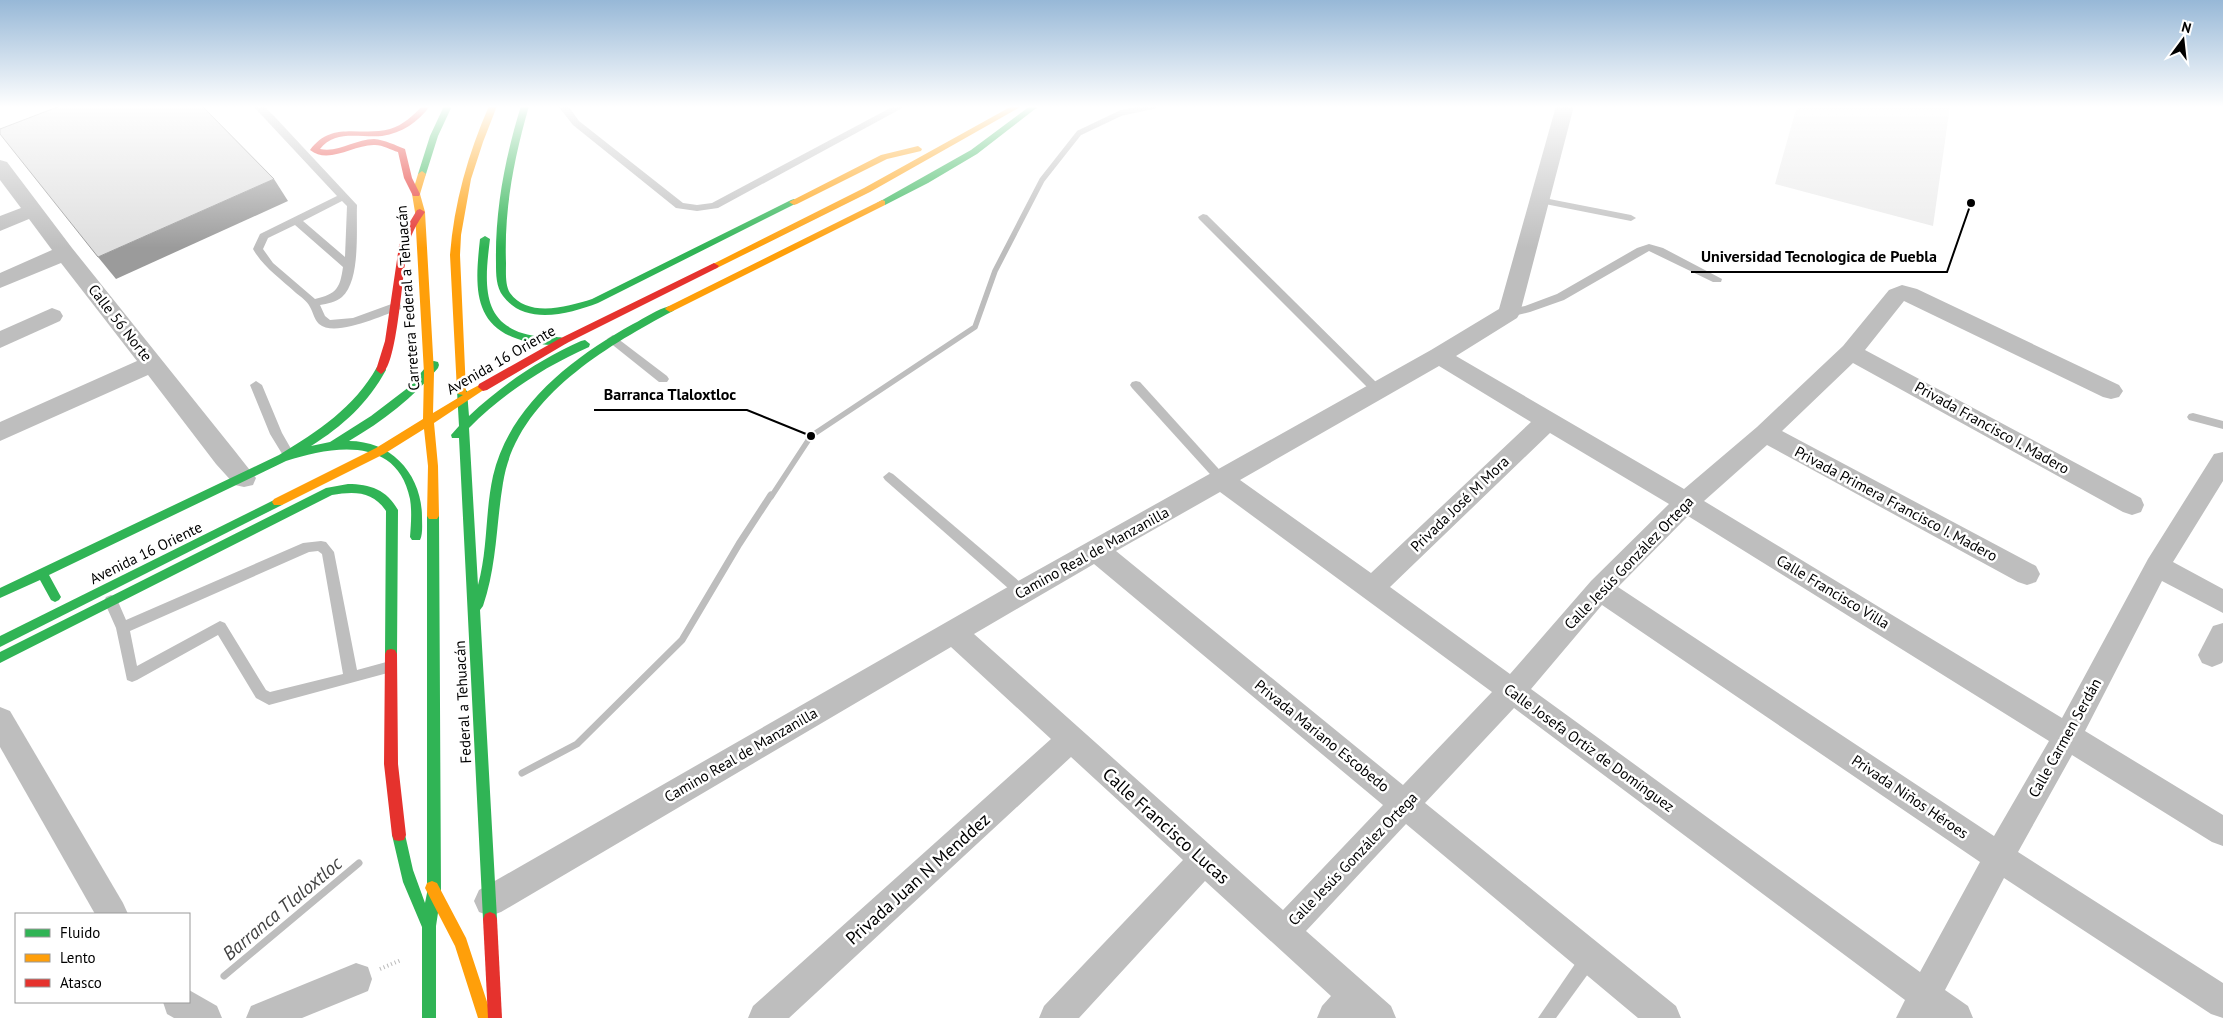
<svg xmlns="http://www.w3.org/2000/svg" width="2223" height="1018" font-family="'PT Sans',sans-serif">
  <rect width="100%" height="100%" fill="#fff"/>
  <path fill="#ebebeb" d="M1797 106H1950L1933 226 1775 184Z"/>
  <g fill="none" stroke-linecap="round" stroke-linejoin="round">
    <path stroke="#bdbdbd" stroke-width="5.5" d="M771 497 811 436 975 327 995 271 1042 180 1079 133 1121 113 1154 106"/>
    <g stroke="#bdbdbd" stroke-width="7">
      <path d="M522 773 577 744 682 640 739 544 771 495"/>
      <path d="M224 976 359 863"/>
    </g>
    <path stroke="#b9b9b9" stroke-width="4" stroke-dasharray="1 3" stroke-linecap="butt" d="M380 969 401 960"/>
    <g fill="#bebebe" fill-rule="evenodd">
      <path d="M253 106H263L274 116 357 205C356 229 361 280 342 297 336 302 327 304 320 305L325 316 330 320 353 318 397 302 402 306 401 309C383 315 335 338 319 324 314 319 313 312 310 307 307 301 301 297 296 293 280 278 264 268 253 249L260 234 337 196ZM342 201 347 206 345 257 303 221ZM295 225 343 267C340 288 337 294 315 299L273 263 263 249 268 238Z"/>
      <path d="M558 106H568L579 121 683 203 697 205 712 203 894 106H906L718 208 697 211 676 208 573 125Z"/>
      <path d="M1539 197 1631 215 1636 218 1631 221 1535 202 1534 200Z"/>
      <path d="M1203 214 1207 215 1382 388 1384 391 1382 394H1374L1199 219 1198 217Z"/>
      <path d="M1649 244 1663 248 1722 279 1721 282H1713L1649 251 1564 300 1530 312 1509 317 1504 313 1505 310 1525 306 1557 294 1637 248Z"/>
      <path d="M613 335 667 376 669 379 667 382H659L609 342 607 339Z"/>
      <path d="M256 381 262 385 282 433 294 454 292 457H284L270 434 250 385Z"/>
      <path d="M1136 381 1140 382 1226 477 1228 480 1226 483H1218L1132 388 1130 385 1132 382Z"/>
      <path d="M2193 413 2223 421V429L2189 420 2187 417 2189 414Z"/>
      <path d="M889 472 893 474 1027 588 1029 592 1027 596 1022 597 1017 596 885 480 883 477Z"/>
      <path d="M321 541 326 542 334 552 357 670 390 661 395 663 397 667 395 671 269 705 256 698 218 635 137 680 132 682 127 680 116 628 104 601 106 597 111 595 116 597 126 620 303 543ZM318 551 322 554 343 674 270 692 266 690 225 623 220 621 137 666 130 631 309 552Z"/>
      <path d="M1590 949 1596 951 1598 957 1596 963 1556 1018H1538L1584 951Z"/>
    </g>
    <g fill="#bebebe" fill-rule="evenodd">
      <path d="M1556 106H1574L1520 313 1517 318 1456 356 1684 489 1757 427 1843 346 1889 290 1902 285 1917 289 2119 385 2123 391 2119 397 2111 399 2103 397 1904 301 1865 350 2141 498 2144 505 2141 512 2132 515 2123 512 1853 363 1782 431 2036 566 2040 574 2036 582 2027 585 2018 582 1767 445 1704 501 2062 718 2148 559 2214 454 2223 452V481L2173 562 2223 589V613L2162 581 2085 731 2223 815V846L2212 842 2072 755 2018 852 2223 983V1018L2211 1014 2004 878 1945 990 1968 1006 1973 1018H1896L1905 1000 1514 708 1425 803 1676 1006 1681 1018H1638L1406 824 1306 931 1391 1006 1396 1018H1317L1322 1006 1331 996 1205 881 1079 1018H1039L1044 1006 1183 860 1071 757 789 1018H748L753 1006 1051 739 951 647 501 912 490 916 479 912 474 901 479 890 1013 584 1431 350 1499 309ZM1439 366 1531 422 1371 573 1240 480ZM1550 433 1669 504 1591 581 1510 674 1390 587ZM1220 492 1492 692 1403 785 1116 551ZM1688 516 2049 741 1994 836 1618 587ZM1094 564 1383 805 1283 910 974 634ZM1602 605 1980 862 1920 972 1531 689Z"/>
      <path d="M0 160 7 162 72 248 234 450 256 478 253 485 244 487 235 485 216 464 148 375 0 441V422L137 361 61 263 0 288V273L52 250 29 219 0 231V216L21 208 0 180Z"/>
      <path d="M52 308 60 311 63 316 60 321 0 348V331Z"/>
      <path d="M2223 623V661L2222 663 2212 667 2202 663 2198 655 2213 626Z"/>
      <path d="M0 707 10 711 123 903 128 914H95L0 747Z"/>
      <path d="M356 963 368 967 372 979 368 991 302 1018H246L251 1006Z"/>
      <path d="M189 990 217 1006 222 1018H174L167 1014 163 1002H189Z"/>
    </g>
    <g fill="#30b455" fill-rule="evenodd">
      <path d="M444 106H452L438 136 426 174 425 176H419L418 174 430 136Z"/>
      <path d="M521 106H529C514 158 504 209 506 263 506 272 505 285 510 293 528 318 567 307 592 299L791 200 794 199 799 202 598 303C569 314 525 326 503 296 496 287 496 274 496 263 495 209 505 158 521 106Z"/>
      <path d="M1030 106H1039L977 154 928 183 885 205H879L877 203 971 150Z"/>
      <path d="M485 236 490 239C484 287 480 331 543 337 550 338 563 335 568 341L567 343C554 347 540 344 528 342 471 329 475 286 480 239Z"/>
      <path d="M670 306 675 309 673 311C605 347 516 399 503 483 496 525 497 565 483 606L480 610 497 919 495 924 490 926 485 924 483 919 459 438H452L451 435 459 426 457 391 462 387 467 391 469 416C503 384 539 360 581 341L585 340 590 344 589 347C544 367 504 393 469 428L478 585C488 549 485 512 493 476 509 406 573 357 633 324 645 318 657 309 670 306Z"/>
      <path d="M434 361 438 362 439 365 438 368C413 398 383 421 349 441 392 441 422 475 422 517 422 524 423 534 420 540H412L410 537C411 524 412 511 410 499 397 435 332 446 286 461L49 575 61 597 59 600 55 602 51 600 40 580 0 598V588L279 455C318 431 354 408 377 367H385L386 370C368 403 343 426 311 446L330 442 371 416 409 387 430 362Z"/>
      <path d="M348 484C370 484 387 490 398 510L397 654 395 658 391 659 387 658 385 654 386 511C373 491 354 491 332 495L0 663V652L326 488Z"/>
      <path d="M278 498 282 499 284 502 282 505 0 647V636Z"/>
      <path d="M433 512 437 513 439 516 441 893 436 926V1018H422V927L403 882 392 835 394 830 399 829 404 830 413 870 425 903 427 893V516L429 513Z"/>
    </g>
    <g fill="#ff9f0a" fill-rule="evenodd">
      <path d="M489 106H497L483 142 471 179 461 235 460 255 466 392 483 383 488 387 434 423 438 466 439 516 437 519H429L427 516 428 466 424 429 384 454 282 505H274L272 502 274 499 376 448 423 419 424 373 415 212 412 194 418 174 422 171 426 174 420 194 425 212 434 373 433 413 463 395 458 394 457 391 450 255C454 203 468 154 489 106Z"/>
      <path d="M1012 106H1022L870 192 717 268 714 269 709 266 864 188Z"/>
      <path d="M918 146 922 149 921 151 887 159 797 204 794 205 789 202 881 155Z"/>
      <path d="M882 200 885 201V205L673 311 670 312 665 309 667 307Z"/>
      <path d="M432 881 437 883 466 938 491 1014 490 1018H478L455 946 425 888 427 883Z"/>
    </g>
    <g fill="#e5322d" fill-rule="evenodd">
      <path d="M422 106H430C418 122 402 133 382 136 360 138 335 129 320 149 339 153 355 139 374 139 385 140 395 145 405 149L412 178 420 194 419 196H413L404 178 398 152C391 150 383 145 375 145 354 144 329 165 310 150 332 120 360 137 390 129 403 125 413 116 422 106Z"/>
      <path d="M420 209 425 212C417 223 411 234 408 247 402 267 398 368 381 374L376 370 385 341 399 246 405 230 417 210Z"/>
      <path d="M714 263 719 266 717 268 567 343 487 390 483 391 478 387 479 384 559 339Z"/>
      <path d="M391 649 395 650 397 654 398 764 406 835 404 840 399 841 394 840 392 835 384 764 385 654 387 650Z"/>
      <path d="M490 912 495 914 497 919 502 1018H488L483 919 485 914Z"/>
    </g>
  </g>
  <path fill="#9b9b9b" d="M274 179 288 201 116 279 98 257Z"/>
  <path fill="#dedede" stroke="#9b9b9b" d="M60 106H202L274 179 98 257 0 134V129Z"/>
  <linearGradient id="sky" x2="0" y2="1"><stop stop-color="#97b8d7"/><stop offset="0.43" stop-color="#fff"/><stop offset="1" stop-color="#fff" stop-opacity="0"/></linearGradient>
  <rect width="2223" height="248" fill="url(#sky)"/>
  <g text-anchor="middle" stroke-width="5" stroke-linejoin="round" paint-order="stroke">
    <g font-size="15" fill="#000" stroke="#fff">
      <text transform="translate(408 298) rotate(-94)" y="5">Carretera Federal a Tehuacán</text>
      <text transform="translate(120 323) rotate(52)" y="5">Calle 56 Norte</text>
      <text transform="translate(501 360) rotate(-30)" y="5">Avenida 16 Oriente</text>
      <text transform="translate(1992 428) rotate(29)" y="5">Privada Francisco I. Madero</text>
      <text transform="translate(1460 504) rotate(-44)" y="5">Privada José M Mora</text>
      <text transform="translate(1896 504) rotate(28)" y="5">Privada Primera Francisco I. Madero</text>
      <text transform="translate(146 553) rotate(-26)" y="5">Avenida 16 Oriente</text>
      <text transform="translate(1092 553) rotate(-29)" y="5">Camino Real de Manzanilla</text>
      <text transform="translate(1629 563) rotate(-46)" y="5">Calle Jesús González Ortega</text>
      <text transform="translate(1833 592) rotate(31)" y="5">Calle Francisco Villa</text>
      <text transform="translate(463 702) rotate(-93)" y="5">Federal a Tehuacán</text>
      <text transform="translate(1322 736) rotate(39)" y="5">Privada Mariano Escobedo</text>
      <text transform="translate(2065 738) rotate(-61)" y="5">Calle Carmen Serdán</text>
      <text transform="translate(1589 748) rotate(36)" y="5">Calle Josefa Ortiz de Domínguez</text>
      <text transform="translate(741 755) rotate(-30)" y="5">Camino Real de Manzanilla</text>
      <text transform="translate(1910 797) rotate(34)" y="5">Privada Niños Héroes</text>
      <text transform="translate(1353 859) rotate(-46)" y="5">Calle Jesús González Ortega</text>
    </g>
    <g font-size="18" fill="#000" stroke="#fff">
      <text transform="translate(1166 826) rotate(42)" y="6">Calle Francisco Lucas</text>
      <text transform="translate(918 879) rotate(-42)" y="6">Privada Juan N Menddez</text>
    </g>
    <g font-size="19" font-style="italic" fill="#424242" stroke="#fff">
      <text transform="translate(282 908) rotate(-40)" y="7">Barranca Tlaloxtloc</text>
    </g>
  </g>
  <path fill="none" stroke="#000" stroke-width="2" d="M1971 203L1947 272H1691M811 436L747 410H594"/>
  <g fill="#000" stroke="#fff" stroke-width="2">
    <circle cx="1971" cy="203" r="5"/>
    <circle cx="811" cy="436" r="5"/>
  </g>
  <g font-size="16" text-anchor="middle" font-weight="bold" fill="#000" stroke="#fff" stroke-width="5" stroke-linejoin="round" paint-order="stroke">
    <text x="1819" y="262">Universidad Tecnologica de Puebla</text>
    <text x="670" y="400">Barranca Tlaloxtloc</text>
  </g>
  <rect x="15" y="913" width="175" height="90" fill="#ffffff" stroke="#999999"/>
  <rect x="25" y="929" width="25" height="8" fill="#30b455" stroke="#999999"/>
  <text x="60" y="938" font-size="15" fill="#000000">Fluido</text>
  <rect x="25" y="954" width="25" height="8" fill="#ff9f0a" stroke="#999999"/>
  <text x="60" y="963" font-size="15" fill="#000000">Lento</text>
  <rect x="25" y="979" width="25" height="8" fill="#e5322d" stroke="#999999"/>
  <text x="60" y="988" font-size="15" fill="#000000">Atasco</text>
  <g transform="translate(2183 40) rotate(15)" stroke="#ffffff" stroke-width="4" paint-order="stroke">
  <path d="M0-4L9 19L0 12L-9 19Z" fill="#000000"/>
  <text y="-8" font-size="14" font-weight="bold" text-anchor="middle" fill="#000000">N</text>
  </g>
</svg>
